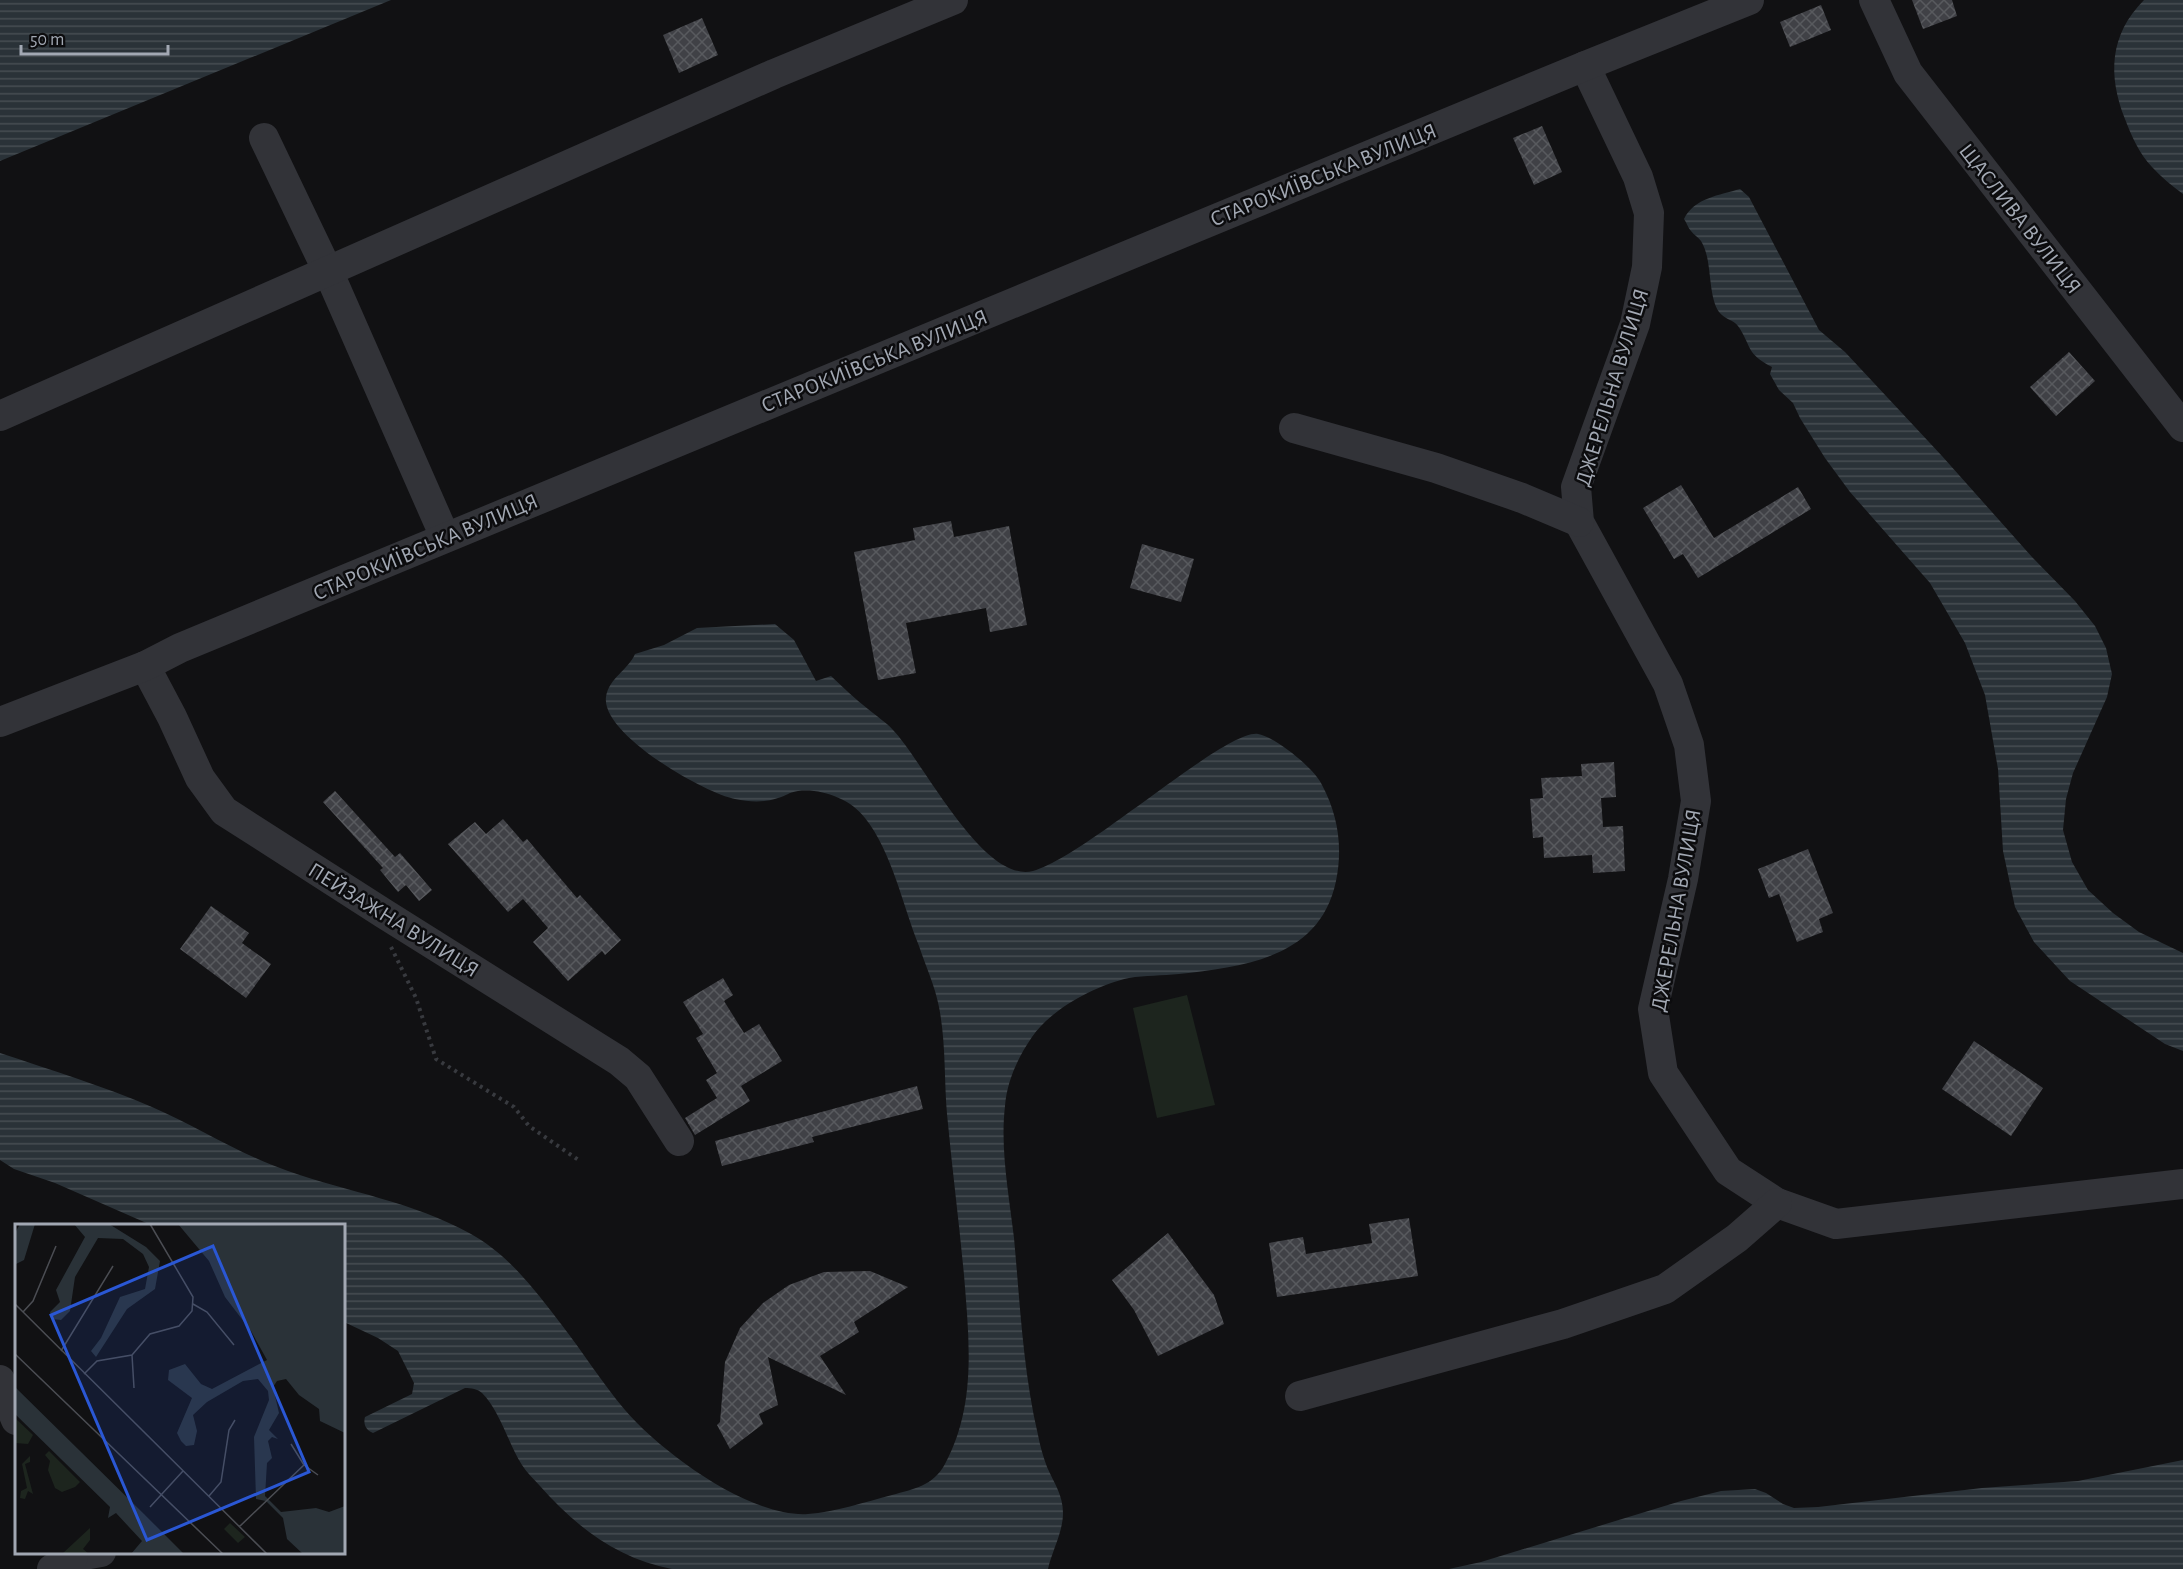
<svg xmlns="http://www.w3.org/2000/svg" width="2183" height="1569" font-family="'Alegreya Sans',sans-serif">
  <defs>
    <pattern id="water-rules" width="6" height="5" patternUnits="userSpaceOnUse" patternTransform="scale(1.5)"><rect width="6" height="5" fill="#2a3238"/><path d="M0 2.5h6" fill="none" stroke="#464d52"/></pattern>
    <pattern id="building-cross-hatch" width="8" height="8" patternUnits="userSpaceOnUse" patternTransform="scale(1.5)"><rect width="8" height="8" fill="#404146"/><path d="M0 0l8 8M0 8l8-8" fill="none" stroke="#585a5e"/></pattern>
  </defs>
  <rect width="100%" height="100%" fill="#111113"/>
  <path fill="#1d251e" d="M1187 995 1215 1105 1157 1118 1133 1008Z"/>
  <g fill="url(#water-rules)">
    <path d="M0 0H391L0 161Z"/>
    <path d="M2144 0H2183V194C2172 186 2161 177 2152 167 2139 153 2132 137 2125 119 2108 76 2109 35 2144 0Z"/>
    <path d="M1740 189 1749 197 1819 330 1845 352 1942 456 2032 557 2075 601 2095 626 2106 648 2112 674 2107 697 2073 773 2066 799 2063 830 2072 862 2088 890 2113 913 2139 932 2183 953V1051L2165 1044 2070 981 2034 942 2015 907 2003 851 1998 769 1985 695 1965 643 1930 583 1850 492 1825 458 1800 418 1793 403 1779 390 1770 374 1772 367C1745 353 1752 346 1738 326 1734 320 1724 319 1719 312 1707 294 1713 260 1701 241 1698 237 1694 235 1691 231 1688 228 1687 223 1684 219 1694 198 1720 195 1740 189Z"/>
    <path d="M775 624 794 640 816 681 831 676C843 687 855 699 868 709 876 716 886 722 893 730 923 761 983 884 1033 871 1085 857 1225 729 1258 734 1276 737 1315 769 1322 785 1338 815 1343 847 1336 881 1320 958 1245 966 1179 974 1162 976 1145 975 1129 978 1096 985 1051 1009 1032 1037 1018 1057 1007 1081 1005 1106 1000 1149 1009 1195 1014 1238 1020 1303 1023 1371 1038 1435 1040 1446 1043 1456 1047 1467 1054 1483 1063 1495 1063 1513 1063 1532 1052 1551 1048 1569H672C618 1559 576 1527 540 1486 534 1479 527 1473 522 1465 509 1445 499 1409 482 1393 478 1389 471 1388 465 1388L373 1433C366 1430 363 1424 365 1417L412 1394 414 1383 398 1351 378 1338 344 1322V1226L151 1225 55 1183 14 1169 0 1160V1053C51 1070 103 1086 152 1107 198 1127 241 1155 288 1171 351 1193 411 1201 471 1234 510 1256 534 1289 561 1324 583 1352 602 1383 625 1410 661 1452 750 1518 808 1514 835 1512 865 1502 892 1495 914 1489 933 1486 945 1464 977 1405 969 1339 964 1275 959 1221 952 1168 947 1114 944 1078 946 1043 939 1007 935 986 926 967 919 946 903 906 892 852 865 818 851 799 821 788 798 791 787 793 788 795 778 798 763 803 750 802 735 799 704 793 601 734 606 697 609 678 628 670 635 654L664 645 697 628Z"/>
    <path d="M2183 1460V1569H1449L1481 1562 1681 1501 1721 1491 1755 1489 1766 1493 1783 1504 1794 1508 1818 1507 1982 1488 2078 1481Z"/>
  </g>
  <g fill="url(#building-cross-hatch)">
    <path d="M1912 0H1952L1957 16 1923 29Z"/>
    <path d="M1821 5 1831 30 1790 47 1780 22Z"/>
    <path d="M702 18 718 55 679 73 663 35Z"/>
    <path d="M1542 126 1562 172 1534 185 1513 138Z"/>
    <path d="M2069 352 2095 381 2056 416 2030 387Z"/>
    <path d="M1681 485 1714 538 1798 487 1811 509 1698 578 1683 554 1674 559 1643 508Z"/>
    <path d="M951 521 954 537 1009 526 1027 625 990 632 986 608 906 623 916 673 878 680 854 552 915 540 913 528Z"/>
    <path d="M1142 544 1194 559 1181 602 1130 588Z"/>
    <path d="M1614 762 1616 797 1601 798 1603 827 1623 826 1625 871 1593 873 1592 855 1544 858 1543 837 1533 838 1530 799 1543 798 1541 778 1582 776 1581 764Z"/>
    <path d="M335 791 395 857 400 853 432 890 419 901 406 885 398 892 380 870 383 868 323 802Z"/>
    <path d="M503 819 523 842 527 839 577 898 580 895 621 940 605 955 602 951 568 981 533 942 548 928 523 899 508 912 448 844 475 822 486 834Z"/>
    <path d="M1808 849 1833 913 1819 919 1823 932 1797 942 1779 894 1769 898 1758 869Z"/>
    <path d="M211 906 249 933 242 943 271 964 246 998 180 949Z"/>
    <path d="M723 978 733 995 724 1001 744 1033 759 1024 782 1061 741 1086 750 1101 695 1135 685 1118 717 1098 706 1080 717 1073 696 1038 703 1034 683 1002Z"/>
    <path d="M1974 1041 2043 1088 2011 1136 1942 1089Z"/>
    <path d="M917 1086 923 1109 812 1137 814 1142 722 1166 715 1141Z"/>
    <path d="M1409 1218 1418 1276 1277 1297 1269 1243 1303 1237 1306 1254 1372 1243 1369 1224Z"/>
    <path d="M1168 1233 1214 1295 1224 1324 1158 1356 1134 1310 1112 1280Z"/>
    <path d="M870 1271 908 1287 854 1322 859 1332 820 1356 846 1395 768 1357 778 1405 759 1414 763 1424 730 1449 717 1425 720 1422 725 1362 740 1328 763 1303 789 1285 824 1272Z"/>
  </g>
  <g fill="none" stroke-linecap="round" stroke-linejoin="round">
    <path stroke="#383a3f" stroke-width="4" stroke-dasharray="3 4.5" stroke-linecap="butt" d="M391 947 416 998 436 1059 514 1107 529 1126 580 1161"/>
    <g stroke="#323338" stroke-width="30">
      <path d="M1874 0 1908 73 2183 427"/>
      <path d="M1585 66 1638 177 1649 213 1647 267 1635 324 1576 487 1579 522 1668 684 1689 745 1696 801 1683 879 1653 1009 1663 1073 1728 1171 1777 1203 1836 1224 2183 1184"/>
      <path d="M264 138 332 280 445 537"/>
      <path d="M0 416 774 74 953 0"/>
      <path d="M1294 428 1436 468 1522 498 1579 522"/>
      <path d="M145 666 172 717 200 778 224 811 383 913 619 1061 638 1077 679 1141"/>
      <path d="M0 722 145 666 180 648 1585 66 1749 0"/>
      <path d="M0 1380 16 1420"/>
      <path d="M1300 1396 1563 1324 1665 1289 1737 1238 1777 1203"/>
      <path d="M73 1557 101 1552"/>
      <path d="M52 1569 73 1557 71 1552"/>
    </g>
  </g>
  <g text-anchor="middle" stroke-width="5" stroke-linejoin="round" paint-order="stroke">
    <g font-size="22" fill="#a2a8b3" stroke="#0c0c0e">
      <text transform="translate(1323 174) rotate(-22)" y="8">СТАРОКИЇВСЬКА ВУЛИЦЯ</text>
      <text transform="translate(2021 218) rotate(52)" y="8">ЩАСЛИВА ВУЛИЦЯ</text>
      <text transform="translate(874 360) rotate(-22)" y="8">СТАРОКИЇВСЬКА ВУЛИЦЯ</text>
      <text transform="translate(1611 387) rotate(-73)" y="8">ДЖЕРЕЛЬНА ВУЛИЦЯ</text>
      <text transform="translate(425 546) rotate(-23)" y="8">СТАРОКИЇВСЬКА ВУЛИЦЯ</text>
      <text transform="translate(1675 910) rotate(-80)" y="8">ДЖЕРЕЛЬНА ВУЛИЦЯ</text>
      <text transform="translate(394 919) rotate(32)" y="8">ПЕЙЗАЖНА ВУЛИЦЯ</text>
    </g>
  </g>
  <g transform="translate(15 1224)">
    <rect width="330" height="330" fill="#111113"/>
    <path d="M0 194 18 211 13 220 0 219ZM34 227 65 258 60 263 47 268 40 264 33 246 35 237 30 231ZM75 304V316L68 325 74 330H47Z" fill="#1d251e"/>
    <path d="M15 232V238L10 240 18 270 13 267 10 275 5 274 6 267 12 264 7 240Z" fill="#1d251e"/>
    <path d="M215 299 230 313 223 319 209 305Z" fill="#1d251e"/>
    <path d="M5 0H20L9 36 1 40 0 9ZM59 0H94L131 23 145 37 140 65 112 85 81 133 76 127 86 114 105 73 130 65 134 43 128 30 108 15 83 14 60 53 55 87 46 96 37 95 35 88 45 78 41 66 70 13ZM163 0 330 2V209L305 197 304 185 284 171 271 155 262 157 258 163 264 189 254 206 263 215 257 213 253 217 257 234 252 239 250 272 266 288 301 284 314 288 330 282V330H288L272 315 268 294 251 277 241 275 239 213 254 176 253 167 243 155 228 157 192 178 178 191 182 207 179 221 171 222 166 217 162 209 177 174 153 156 154 146 170 140 186 160 197 165 252 136 236 107 210 73 194 37ZM0 163 129 290 169 330H116L127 317 101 289 93 294 95 283 0 190Z" fill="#2a3238"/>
    <path fill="none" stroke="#4b4d53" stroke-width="1.5" d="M0 80 252 330M178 80 192 88 219 121M8 88 18 77 41 22M46 127 98 42M0 130 208 330M117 131 119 164M69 150 82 137 117 131 135 110 164 102 177 87 178 73 135 0M276 220 289 241M194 272 206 258 214 206 220 196M135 283 168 247M224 303 289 241 303 251"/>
    <path fill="#2a57d4" fill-opacity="0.15" stroke="#2a57d4" stroke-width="3" d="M198 22 294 248 132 316 36 91Z"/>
    <rect width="330" height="330" fill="none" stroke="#a2a8b3" stroke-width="3"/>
  </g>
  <path d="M21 45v9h147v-9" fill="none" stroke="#a2a8b3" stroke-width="3"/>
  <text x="30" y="45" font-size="18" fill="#a2a8b3" stroke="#0c0c0e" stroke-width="4.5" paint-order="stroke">50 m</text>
</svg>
